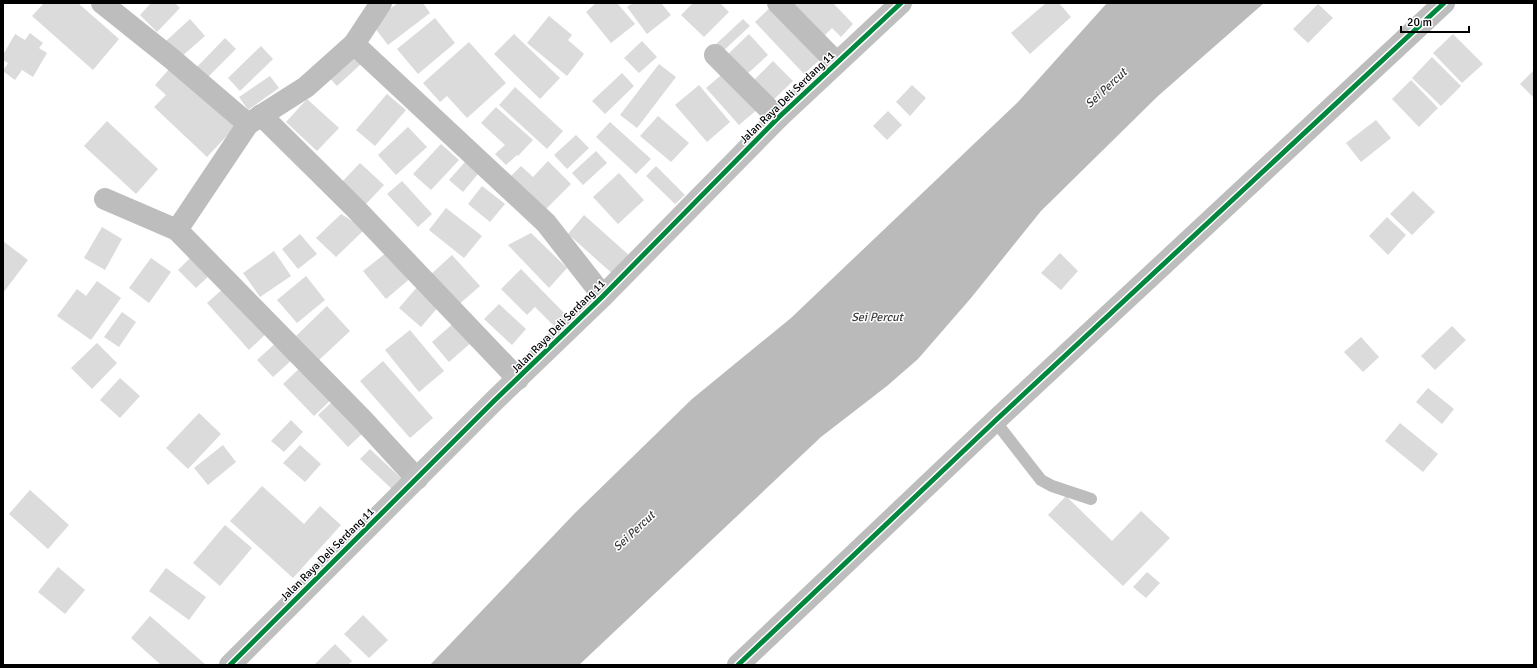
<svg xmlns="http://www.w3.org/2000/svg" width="1537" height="668" font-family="Signika,sans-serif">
  <rect width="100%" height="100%" fill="#fff"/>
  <path fill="#bababa" d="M1107 3H1264L1158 96 1041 211 971 298 918 359 887 386 821 437 579 665H430L575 513 692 399 791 318 1018 102Z"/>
  <g fill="#dbdbdb">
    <path d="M44 3H78L119 39 93 70 32 16Z"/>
    <path d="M151 3H175L180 8 157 32 140 15Z"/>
    <path d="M398 3H423L430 13 388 45 371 23Z"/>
    <path d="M596 3H617L635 24 611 43 586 12Z"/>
    <path d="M633 3H661L671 15 647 34 627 7Z"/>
    <path d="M693 3H720L729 12 704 37 681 15Z"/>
    <path d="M775 3 825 55 804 74 755 22Z"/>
    <path d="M780 3H833L853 24 841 37 832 28 818 42Z"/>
    <path d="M1046 3H1059L1071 17 1030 54 1011 33Z"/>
    <path d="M1318 4 1333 18 1308 43 1293 29Z"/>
    <path d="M549 16 572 35 568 40 584 54 567 76 527 43Z"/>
    <path d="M435 18 455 43 418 74 397 49Z"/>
    <path d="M190 19 205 36 181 57 166 41Z"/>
    <path d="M743 19 750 26 721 53 714 46Z"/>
    <path d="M30 33 43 43 39 48 47 53 33 77 22 70 15 80 3 71 8 63 3 60V55L15 34 25 40Z"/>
    <path d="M514 34 560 78 540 99 494 54Z"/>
    <path d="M749 34 768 55 746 75 727 55Z"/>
    <path d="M1453 34 1483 64 1462 83 1433 53Z"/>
    <path d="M225 38 236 49 207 78 196 68Z"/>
    <path d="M642 41 657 57 639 73 624 58Z"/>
    <path d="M469 42 506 83 467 118 447 96 440 102 423 83Z"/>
    <path d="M261 46 273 59 240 91 228 78Z"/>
    <path d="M349 50 361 64 337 86 324 72Z"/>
    <path d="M1432 57 1461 86 1441 106 1412 78Z"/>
    <path d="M773 61 793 81 769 104 750 84Z"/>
    <path d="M659 64 676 77 637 128 620 115Z"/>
    <path d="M171 67 235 127 207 157 154 107 166 95 155 85Z"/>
    <path d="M1534 70V98L1520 84Z"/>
    <path d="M726 71 759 108 739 125 706 88Z"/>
    <path d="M622 73 634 86 605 114 592 101Z"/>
    <path d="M270 76 279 88 248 110 239 97Z"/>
    <path d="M1411 80 1438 108 1419 127 1392 99Z"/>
    <path d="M699 85 730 122 707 142 675 105Z"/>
    <path d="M912 85 926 98 910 116 896 102Z"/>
    <path d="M515 87 563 131 547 149 499 105Z"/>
    <path d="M387 94 406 110 375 146 356 130Z"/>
    <path d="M307 99 339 128 317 151 286 122Z"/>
    <path d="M496 107 533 140 518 156 517 155 506 165 495 154 505 145 481 123Z"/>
    <path d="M888 111 902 125 887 140 873 126Z"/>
    <path d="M658 116 689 143 671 162 640 136Z"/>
    <path d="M1376 120 1391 138 1361 162 1346 143Z"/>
    <path d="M107 121 158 169 136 194 84 146Z"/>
    <path d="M610 122 651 159 636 174 596 137Z"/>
    <path d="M408 127 427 147 396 175 378 155Z"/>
    <path d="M576 135 589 148 567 169 554 155Z"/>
    <path d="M441 144 459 160 431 190 413 174Z"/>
    <path d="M596 151 607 163 583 185 572 173Z"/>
    <path d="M548 161 571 184 543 212 509 178 521 166 533 177Z"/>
    <path d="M465 162 478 174 463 192 449 180Z"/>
    <path d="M360 163 384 185 365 205 341 183Z"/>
    <path d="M656 166 685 195 675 204 646 176Z"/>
    <path d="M619 173 644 200 618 224 593 197Z"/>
    <path d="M402 181 432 214 418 227 387 194Z"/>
    <path d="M482 186 505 204 490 222 468 204Z"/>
    <path d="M1413 191 1435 212 1412 235 1390 214Z"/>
    <path d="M446 208 482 236 464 258 429 230Z"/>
    <path d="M341 214 365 229 336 257 316 238Z"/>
    <path d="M584 215 631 257 615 276 568 234Z"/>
    <path d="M1387 217 1406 235 1388 255 1369 236Z"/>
    <path d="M102 227 122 239 105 270 84 258Z"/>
    <path d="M531 233 567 268 549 288 508 245Z"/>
    <path d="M300 234 317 254 298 269 282 249Z"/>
    <path d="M3 241 28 260 3 293Z"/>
    <path d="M391 249 413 276 386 299 363 271Z"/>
    <path d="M274 251 291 276 260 297 243 273Z"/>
    <path d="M195 253 213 272 196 288 178 270Z"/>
    <path d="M1060 253 1078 271 1061 290 1041 273Z"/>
    <path d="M452 255 480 286 456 307 429 276Z"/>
    <path d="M151 258 171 272 149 303 129 288Z"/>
    <path d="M521 269 569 318 557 329 535 307 527 315 501 289Z"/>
    <path d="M306 276 325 300 297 323 277 300Z"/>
    <path d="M97 281 121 298 91 340 57 316 77 289 86 296Z"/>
    <path d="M226 286 268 332 249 350 207 303Z"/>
    <path d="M418 286 440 305 421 327 399 308Z"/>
    <path d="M499 304 526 329 512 345 484 319Z"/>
    <path d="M327 306 350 331 319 360 296 336Z"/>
    <path d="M122 312 136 322 119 347 104 337Z"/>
    <path d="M456 321 473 341 449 362 432 342Z"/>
    <path d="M1452 326 1466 340 1435 370 1421 356Z"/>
    <path d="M410 330 444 371 419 392 385 350Z"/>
    <path d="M1361 337 1379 357 1363 372 1344 352Z"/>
    <path d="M278 341 294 358 273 377 257 360Z"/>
    <path d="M97 343 117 363 92 389 71 368Z"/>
    <path d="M383 361 433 418 410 438 360 381Z"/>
    <path d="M304 364 335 396 314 416 283 384Z"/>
    <path d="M120 378 140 396 120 418 100 400Z"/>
    <path d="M1428 388 1454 409 1442 424 1416 402Z"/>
    <path d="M335 399 365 431 348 447 318 415Z"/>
    <path d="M199 413 221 434 188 469 166 448Z"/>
    <path d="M291 420 303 432 284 452 271 441Z"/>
    <path d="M1400 423 1438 454 1423 472 1385 441Z"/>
    <path d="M223 445 236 462 208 485 194 468Z"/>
    <path d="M300 445 321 464 305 482 283 463Z"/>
    <path d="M370 449 403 480 393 490 360 459Z"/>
    <path d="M262 486 304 524 320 506 341 525 293 578 230 521Z"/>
    <path d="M30 490 69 525 48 549 9 514Z"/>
    <path d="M1066 496 1112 541 1141 511 1170 538 1123 586 1048 515Z"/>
    <path d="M225 525 252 548 220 586 193 563Z"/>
    <path d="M58 567 85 590 65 614 38 592Z"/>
    <path d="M166 568 206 597 189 620 149 591Z"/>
    <path d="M1147 572 1160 583 1146 598 1133 587Z"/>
    <path d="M363 615 388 640 369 658 344 634Z"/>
    <path d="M150 616 206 665H161L131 638Z"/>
    <path d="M335 644 352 661 348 665H314Z"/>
  </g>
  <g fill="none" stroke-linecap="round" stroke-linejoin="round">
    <path stroke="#bdbdbd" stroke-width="12" d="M995 421 1041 480 1052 486 1091 499"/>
    <g stroke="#bdbdbd" stroke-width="22">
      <path d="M102 3 172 59 248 124"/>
      <path d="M778 3 836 62"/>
      <path d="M354 44 546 223 603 296"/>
      <path d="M715 55 778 118"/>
      <path d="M261 115 357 210 518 379"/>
      <path d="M105 199 177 230 363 420 417 479"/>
      <path d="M177 230 248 124 306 87 354 44 381 3"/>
      <path d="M738 665 995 421 1444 3"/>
    </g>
    <path stroke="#bfbfbf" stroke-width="22" d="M230 665 494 401 603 296 778 118 901 3"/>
    <g stroke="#fff" stroke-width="8">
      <g id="cycleway">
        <path d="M230 665 494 401 603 296 778 118 901 3"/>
        <path d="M738 665 995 421 1444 3"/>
      </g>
    </g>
    <use href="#cycleway" stroke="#00873e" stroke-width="5"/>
  </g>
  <g text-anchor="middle" stroke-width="3" stroke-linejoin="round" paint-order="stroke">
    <g font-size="11" fill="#000" stroke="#fff">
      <text transform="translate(787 97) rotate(-44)" y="4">Jalan Raya Deli Serdang 11</text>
      <text transform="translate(558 326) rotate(-45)" y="4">Jalan Raya Deli Serdang 11</text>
      <text transform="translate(327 554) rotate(-45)" y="4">Jalan Raya Deli Serdang 11</text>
    </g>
    <g font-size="12" font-style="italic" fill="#3d3d3d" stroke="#fff">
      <text transform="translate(1106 88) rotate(-43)" y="4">Sei Percut</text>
      <text x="877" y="321">Sei Percut</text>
      <text transform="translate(634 531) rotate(-43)" y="4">Sei Percut</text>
    </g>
  </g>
  <rect width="1537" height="668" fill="none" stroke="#000000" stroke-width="8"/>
  <path d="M1401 26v6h68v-6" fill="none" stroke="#000000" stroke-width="2"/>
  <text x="1407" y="26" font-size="12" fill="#000000" stroke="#ffffff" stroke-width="3" paint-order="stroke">20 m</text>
</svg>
